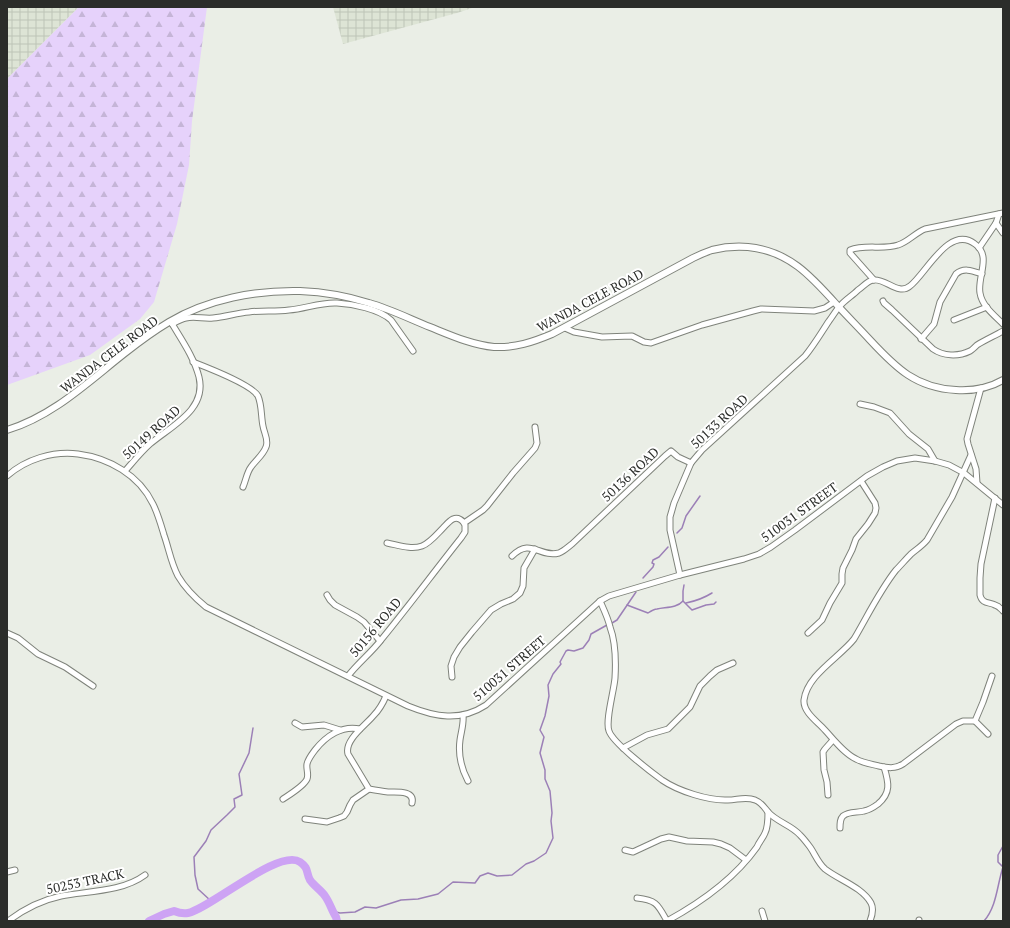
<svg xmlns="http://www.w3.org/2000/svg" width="1010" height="928" font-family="'PT Serif',serif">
  <defs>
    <pattern id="industrial-grid" width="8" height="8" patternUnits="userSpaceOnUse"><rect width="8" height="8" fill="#dde4d5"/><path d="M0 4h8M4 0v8" fill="none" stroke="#bec4b7"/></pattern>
    <pattern id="forest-firs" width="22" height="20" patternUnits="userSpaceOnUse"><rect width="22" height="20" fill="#e6d2fb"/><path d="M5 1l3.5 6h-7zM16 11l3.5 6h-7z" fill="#c5b5d7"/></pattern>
  </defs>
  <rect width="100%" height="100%" fill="#eaeee6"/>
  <g fill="url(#industrial-grid)">
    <path d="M7 7H79L7 79Z"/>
    <path d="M333 7H475L457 13 343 44Z"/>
  </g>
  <path fill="url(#forest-firs)" d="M79 7H207L192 121 189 165 177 224 154 302 140 319 90 355 7 385V79Z"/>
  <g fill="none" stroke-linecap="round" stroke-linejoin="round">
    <g stroke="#9c80b7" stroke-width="1.5">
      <path d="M677 533 682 528 686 516 700 496"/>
      <path d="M643 578 653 567 654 564 652 563 653 560 659 557 668 547"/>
      <path d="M683 601 692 610 706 605 714 604 716 602"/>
      <path d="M686 603C696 601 704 598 712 593"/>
      <path d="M627 605 648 613C651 611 654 609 657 609 666 607 677 608 683 601V591L684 585"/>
      <path d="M612 623 617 620 636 592"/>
      <path d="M1003 867 998 862V855L1003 846"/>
      <path d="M211 901 198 889 195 875 194 857 206 841 211 830 227 815 235 807 234 799 242 795 239 774 249 753 253 728"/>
      <path d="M332 911 340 913 355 912 365 907 376 908 401 900 418 899 438 894 453 882 475 883 480 876 488 873 497 876 512 875 526 864 534 861 546 853 553 838 551 821 552 813 550 791 545 779V770L540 753 544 737 540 730 545 716 549 696 548 685 553 674 561 664 560 662 566 651 568 650 574 651 583 648 589 640 591 634 607 625"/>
      <path d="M984 921C997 906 997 885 1003 867"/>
    </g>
    <path stroke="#cda3f4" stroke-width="8" d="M149 921 164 914 174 911C179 913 183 914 188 913 211 908 279 848 300 862 309 868 306 873 310 880 314 886 321 890 325 896 330 903 332 911 336 917L337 921"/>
    <g stroke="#7f837b" stroke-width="7">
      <g id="minor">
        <path d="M996 223 1003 233"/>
        <path d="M979 248 996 223 999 214"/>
        <path d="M874 280 850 253V250C865 244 883 250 898 245 908 242 915 233 925 229L1003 213"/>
        <path d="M883 301 884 303 892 310 933 349C943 356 958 357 970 351 972 350 975 347 977 345 985 340 994 336 1003 331"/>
        <path d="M954 320 987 307"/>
        <path d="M172 324C176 322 181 319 186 318 195 316 204 319 213 318 225 317 237 313 249 312 262 310 275 312 289 310 305 309 320 302 337 303 353 304 379 309 391 320L413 351"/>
        <path d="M565 328 574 332 602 337 632 336 644 342 651 343 702 325 753 311 761 309 814 311 825 308 834 302"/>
        <path d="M921 339 934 324 940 302 956 274C964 267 973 271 982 274"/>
        <path d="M193 362C206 367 252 385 258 396 262 405 261 417 263 426 264 433 269 440 266 447 263 455 256 460 251 467 247 472 246 480 243 487"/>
        <path d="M860 404 874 407 890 413 909 434 928 449 935 461"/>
        <path d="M971 455 952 497 927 540C922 546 917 549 911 554 906 559 901 565 896 570 880 590 867 617 854 639 840 657 807 675 804 700 803 711 815 720 822 727 832 737 843 753 856 759 863 763 871 764 879 766 888 768 895 769 903 764L956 724 963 721H975L983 702 992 676"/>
        <path d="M125 471C133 462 141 452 150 444 171 426 207 410 199 377 194 357 181 339 171 322"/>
        <path d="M7 476C26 459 53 451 78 454 109 458 139 475 153 504 158 514 161 525 164 535 169 549 171 563 178 576 185 588 195 598 206 607L408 706C435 717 460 722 486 705L600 601 609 596 680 575 744 559 759 554 771 547 795 530 867 476 883 467 897 461 915 458 935 461 949 465 964 473 1003 505"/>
        <path d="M977 483 976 469 968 444 967 439 981 388"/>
        <path d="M995 498 981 564 980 578V595C982 604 989 602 995 605 999 606 1001 609 1003 611"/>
        <path d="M464 523 483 510 487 506 513 473 535 448 537 443 535 427"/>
        <path d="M512 556C531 537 539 558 559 553 564 551 568 547 572 544L665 456 671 451 678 457 691 463"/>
        <path d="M680 575 670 530V517L674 503 691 463 702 450 805 356C814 345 821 333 829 321 833 316 836 310 840 306 845 300 852 296 858 290 863 287 867 281 873 280 886 278 898 296 910 286 926 274 949 224 975 244 992 256 977 277 980 293 982 306 994 315 1003 324"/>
        <path d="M327 595 330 600 335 605 357 617 364 622 380 641"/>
        <path d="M600 601C604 610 608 618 610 627 616 643 616 661 615 678 614 691 605 721 609 731 613 743 651 772 662 780 678 791 709 801 728 800 737 800 746 796 755 800 761 802 764 807 768 812 777 822 791 825 800 835 803 838 807 843 810 847 815 854 818 863 825 869 839 880 862 887 871 903 874 909 872 916 870 921"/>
        <path d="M7 633 18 638 38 654 65 667 93 686"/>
        <path d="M808 633 822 620 830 603 842 583V574L843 568 852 550 856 539 868 524 875 513 876 508 875 503 861 481"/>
        <path d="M348 676C358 663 371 653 381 640 408 607 434 572 461 538L465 532V525C463 520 458 517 453 519 449 521 446 525 443 528 437 534 430 543 422 546 411 550 398 545 387 543"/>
        <path d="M452 677 451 666 454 657 460 647 472 632 491 610 501 604 513 599 520 593 523 586 524 568 535 549"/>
        <path d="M463 715C464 724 461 732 460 740 458 755 461 768 468 781"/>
        <path d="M975 721 988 734"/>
        <path d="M295 723 302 727 324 725 340 730"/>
        <path d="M623 748 647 735 668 729 690 707 700 686 710 676 717 670 733 663"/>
        <path d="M369 789C375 790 381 791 388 792 396 792 415 790 412 803"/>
        <path d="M828 795 827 782 824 770 823 752 825 749 833 740"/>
        <path d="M283 799C289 795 304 786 307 779 309 774 306 769 307 764 308 759 312 754 315 750 326 736 342 725 360 729"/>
        <path d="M305 819 327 822 339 818 344 816 347 812 350 805 353 800 369 789 348 754C344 740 366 725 374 715 380 709 383 703 386 696"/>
        <path d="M840 828C840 823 840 819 843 816 849 811 857 813 864 811 869 810 874 807 878 804 891 793 889 783 884 767"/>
        <path d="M625 850 633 852 661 839 669 837 687 841 713 842 721 844 730 848 746 860"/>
        <path d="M7 872 15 870"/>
        <path d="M637 898C657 900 658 905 667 921"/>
        <path d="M762 911 765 921"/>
        <path d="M919 920V921"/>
        <path d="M8 921C24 909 42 900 61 896 88 891 122 892 145 875"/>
        <path d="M667 921C700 903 735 878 757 847 759 842 763 838 765 833 768 827 768 820 768 812"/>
      </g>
    </g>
    <g stroke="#7f837b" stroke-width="8">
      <path id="tertiary" d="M7 430C53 416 88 382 125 353 139 342 154 331 169 322 208 299 256 290 300 291 323 292 347 296 369 303 390 309 410 319 430 327 450 335 472 345 494 347 515 348 533 342 552 334L693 258C699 255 706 252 712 250 724 247 736 246 748 247 789 251 811 276 837 305 848 317 859 328 870 340 896 368 916 388 956 390 972 391 989 388 1003 380"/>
    </g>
    <use href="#minor" stroke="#fff" stroke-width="5"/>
    <use href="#tertiary" stroke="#fff" stroke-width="6"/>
  </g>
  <g text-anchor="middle" stroke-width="4" stroke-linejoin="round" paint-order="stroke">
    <g font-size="13" fill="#2b2d2a" stroke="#fff">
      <text transform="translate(590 300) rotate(-28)" y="5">WANDA CELE ROAD</text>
      <text transform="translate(109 354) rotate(-37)" y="5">WANDA CELE ROAD</text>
      <text transform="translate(719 421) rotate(-43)" y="5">50133 ROAD</text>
      <text transform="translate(151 432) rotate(-42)" y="5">50149 ROAD</text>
      <text transform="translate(630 474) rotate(-43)" y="5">50136 ROAD</text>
      <text transform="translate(799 512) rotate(-36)" y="5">510031 STREET</text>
      <text transform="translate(375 627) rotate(-50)" y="5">50156 ROAD</text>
      <text transform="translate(509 668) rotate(-41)" y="5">510031 STREET</text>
      <text transform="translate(85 881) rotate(-12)" y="5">50253 TRACK</text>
    </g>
  </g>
  <rect width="1010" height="928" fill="none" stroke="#2b2d2a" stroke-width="16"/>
</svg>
